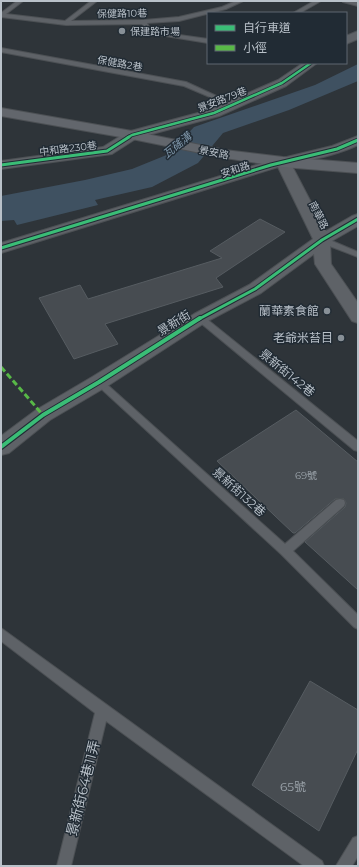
<svg xmlns="http://www.w3.org/2000/svg" width="359" height="867" font-family="Montserrat,'Noto Sans TC',sans-serif">
  <rect width="100%" height="100%" fill="#2e3439"/>
  <path fill="#3f5161" d="M358 64V81L289 110 223 133 198 163 152 187 95 200 98 205 17 225 14 220 1 221V196L85 180 132 169 169 154 194 127 315 85Z"/>
  <g fill="#474c51" stroke="#565c61">
    <path d="M260 219 285 232 216 278 223 287 105 324 118 344 74 359 39 298 80 285 88 299 222 258 210 251Z"/>
    <path d="M296 410 358 462V590L305 542 345 507 346 503 344 499H335L295 533H293L217 461Z"/>
    <path d="M310 681 358 710V749L319 831 252 785Z"/>
  </g>
  <g fill="none" stroke-linecap="round" stroke-linejoin="round">
    <g stroke="#4c5054" stroke-width="2">
      <g id="service">
        <path d="M17 1H23L6 14 65 21 91 1H97L71 21 144 20 179 17 222 7 236 1H243L226 9 179 21 147 23 151 31 208 39V43L147 33 142 24 66 25 1 17V13Z"/>
        <path d="M314 1H321L300 13H293Z"/>
        <path d="M342 1 358 2V6L343 2Z"/>
        <path d="M1 48 186 82 236 105 231 106 184 86 1 52Z"/>
        <path d="M319 238H325L358 252V257L319 242Z"/>
        <path d="M200 315 203 316 358 441V451L354 450 197 320 196 318Z"/>
        <path d="M99 379 102 380 285 544 336 500 340 499 344 500 345 503 344 506 293 551 358 615V629L354 627 281 554 96 384 94 382Z"/>
        <path d="M1 628 322 861 324 866H304L106 721 71 866H57L95 713 1 641Z"/>
        <path d="M358 836V856L352 866H336L353 838Z"/>
      </g>
    </g>
    <g stroke="#4c5054" stroke-width="2">
      <g id="minor">
        <path d="M358 31V39L346 44V36Z"/>
        <path d="M303 63H317L286 86 219 116 137 138 112 154 1 169V161L103 147 127 132 209 110 278 80Z"/>
        <path d="M358 136V145C337 155 314 159 291 164L326 231 352 216 358 214V226L330 242 331 264 358 303V323L352 321 315 264 314 254 261 293 206 322 106 387 50 420 9 453 1 455V436L36 410 92 377 194 314 249 285 313 239 278 167 1 253V243L266 162 332 146Z"/>
      </g>
    </g>
    <g stroke="#4c5054" stroke-width="2">
      <path id="secondary" d="M1 108 132 131 225 150 283 157 358 163V173L283 167 225 158 132 139 1 116Z"/>
    </g>
    <use href="#service" fill="#5e6267" fill-rule="evenodd"/>
    <use href="#minor" fill="#5e6267" fill-rule="evenodd"/>
    <use href="#secondary" fill="#62666c" fill-rule="evenodd"/>
    <path stroke="#58b947" stroke-width="3" stroke-dasharray="6 3" stroke-linecap="butt" d="M1 367 43 415"/>
    <g stroke="#212b34" stroke-width="4">
      <path id="cycleway-far2" d="M127 138 132 135 214 113 282 83 311 63"/>
    </g>
    <g stroke="#212b34" stroke-width="5">
      <g id="cycleway-far1">
        <path d="M1 165 107 151 129 137"/>
        <path d="M1 248 271 165 337 149 358 140"/>
        <path d="M199 319 255 289 322 240 358 219"/>
      </g>
    </g>
    <g stroke="#212b34" stroke-width="6">
      <path id="cycleway" d="M1 447 43 415 99 382 200 318"/>
    </g>
    <use href="#cycleway-far2" stroke="#3abd76" stroke-width="2.5"/>
    <use href="#cycleway-far1" stroke="#3abd76" stroke-width="3"/>
    <use href="#cycleway" stroke="#3abd76" stroke-width="4"/>
  </g>
  <g fill="#889097" stroke="#212b34" stroke-width="1.5">
    <circle cx="122" cy="31" r="4"/>
    <circle cx="327" cy="311" r="4"/>
    <circle cx="341" cy="338" r="4"/>
  </g>
  <g text-anchor="middle" stroke-width="3" stroke-linejoin="round" paint-order="stroke">
    <g font-size="10" fill="#b9c1c9" stroke="#212b34">
      <text transform="translate(122 13) rotate(-1)" y="4">保健路10巷</text>
      <text transform="translate(120 63) rotate(10)" y="4">保健路2巷</text>
      <text transform="translate(222 99) rotate(-21)" y="4">景安路79巷</text>
      <text transform="translate(68 148) rotate(-7)" y="4">中和路230巷</text>
      <text transform="translate(214 152) rotate(11)" y="4">景安路</text>
      <text transform="translate(235 169) rotate(-18)" y="4">安和路</text>
      <text transform="translate(319 215) rotate(63)" y="4">南華路</text>
    </g>
    <g font-size="10" fill="#b9c1c9" stroke="#212b34" text-anchor="start">
      <text x="130" y="35">保建路市場</text>
    </g>
    <g font-size="10" fill="#9ca4ab">
      <text x="306" y="479">69號</text>
    </g>
    <g font-size="11" font-style="italic" fill="#7e95a8" stroke="#212b34">
      <text transform="translate(177 145) rotate(-39)" y="4">瓦磘溝</text>
    </g>
    <g font-size="12" fill="#b9c1c9" stroke="#212b34" text-anchor="end">
      <text x="319" y="315">蘭華素食館</text>
      <text x="333" y="342">老爺米苔目</text>
    </g>
    <g font-size="12" fill="#b9c1c9" stroke="#212b34">
      <text transform="translate(174 323) rotate(-32)" y="4">景新街</text>
      <text transform="translate(287 373) rotate(39)" y="4">景新街142巷</text>
      <text transform="translate(239 492) rotate(42)" y="4">景新街132巷</text>
    </g>
    <g font-size="12" fill="#9ca4ab">
      <text x="293" y="791">65號</text>
    </g>
    <g font-size="14" fill="#b9c1c9" stroke="#212b34">
      <text transform="translate(83 788) rotate(-76)" y="5">景新街64巷11弄</text>
    </g>
  </g>
  <rect width="359" height="867" fill="none" stroke="#b9c1c9" stroke-width="4"/>
  <rect x="207" y="12" width="140" height="52" fill="#212b34" stroke="#5e6770"/>
  <rect x="215" y="25" width="20" height="6" fill="#3abd76" stroke="#5e6770"/>
  <text x="243" y="32" font-size="12" fill="#b9c1c9">自行車道</text>
  <rect x="215" y="45" width="20" height="6" fill="#58b947" stroke="#5e6770"/>
  <text x="243" y="52" font-size="12" fill="#b9c1c9">小徑</text>
</svg>
